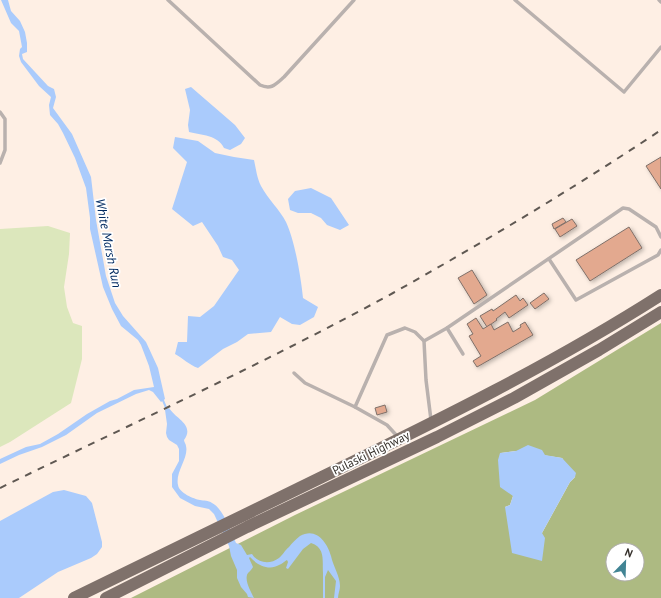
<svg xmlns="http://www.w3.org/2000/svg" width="661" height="598" font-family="'PT Sans',sans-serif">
  <defs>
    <filter id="shadow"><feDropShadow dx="2" dy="1.5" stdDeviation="2" flood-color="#0004"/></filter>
  </defs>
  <rect width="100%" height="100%" fill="#feefe4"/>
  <path fill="#dce7bc" d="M48 226 70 233 69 254 64 287 67 307 73 323 82 326V359L71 403 10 442 0 447V229Z"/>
  <path fill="#adba82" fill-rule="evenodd" d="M661 323V598H131L295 515 535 400ZM516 451 562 458 575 477 570 482 542 533 505 507 510 505 513 496 501 453ZM613 550H637V574H613Z"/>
  <g fill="#aacbfc">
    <path d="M1 0H8L11 11 20 21 25 32 27 43V52L22 54 23 59 48 86 54 89 56 97 53 108 72 134 91 177 96 220 106 276 115 303 123 316 146 342 158 368 165 399 161 402 153 392 149 390 136 394 97 413 66 435 42 447 19 455 0 464V459L26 447 40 444 58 434 87 414 110 401 117 399 134 390 154 387 149 366 141 345 138 340 121 326 112 309 103 287 90 229V218L86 188 75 158 63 133 58 124 50 115 49 105 51 97 39 86 21 62 19 56 20 49 22 47 19 31 11 23Z"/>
    <path d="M191 87 235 125 245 138 241 144 230 150 224 148C218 135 201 135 189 132L188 125 190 110 185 89Z"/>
    <path d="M175 137 198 141 215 153 234 157 254 160C256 169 257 178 261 186 268 199 280 210 286 222 295 241 301 278 303 298L318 307 314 317 300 325 292 324 280 317 271 332 248 334 237 342 223 349 198 368C189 365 183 358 175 354L178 342H187L188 316 200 317 214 306 239 270 232 260 223 257 218 246 202 222 193 226 172 209 187 162 173 148Z"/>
    <path d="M311 188 331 198 349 225 340 230 327 225 321 218 311 213H298L290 210 288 199 295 191Z"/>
    <path d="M169 408C176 419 195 425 184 440 184 442 186 444 186 446 189 458 175 472 178 485 179 493 194 499 200 500 204 501 208 500 212 503 223 508 231 532 236 543L241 545 247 555 252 554C257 563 270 565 279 558 282 556 285 550 289 547 292 543 296 539 300 536 316 527 327 542 331 556 333 566 340 576 340 586 340 590 338 594 338 598H334L336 581 328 570 325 577V598H323C323 590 323 581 323 573 322 561 326 548 311 543L303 549 288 569 286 568 288 562 287 560C285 561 282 564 279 565 269 571 257 565 250 557L249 558 253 567C251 571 248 572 247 575 245 582 251 592 254 598L248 597 247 594 241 587 237 578V570L231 556 229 546 214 514 209 509 195 506 180 498 172 487V474L179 461V449L177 445 169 440 167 437 166 433 167 424 165 410Z"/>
    <path d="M528 445 542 450 545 455 562 458 576 473 575 477 570 482 542 533 545 538 542 561 512 553 505 507 510 505 513 496 500 487 498 460 500 453 516 451Z"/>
    <path d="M64 490 86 496 92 503 102 542V547L97 554 91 558 58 572 19 598H0V521L53 492Z"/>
  </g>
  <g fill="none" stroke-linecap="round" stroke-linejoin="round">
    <path stroke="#aacbfc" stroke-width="2" d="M162 398 167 410"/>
  </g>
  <g fill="#e3a98f" stroke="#7f7069" filter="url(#shadow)">
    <path d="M661 157V189L646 166Z"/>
    <path d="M563 218 566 222 554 229 552 224Z"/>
    <path d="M572 219 577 226 560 237 555 229Z"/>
    <path d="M629 227 642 248 590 281 576 260Z"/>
    <path d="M472 270 487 295 474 304 458 278Z"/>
    <path d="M544 293 549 299 535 309 530 303Z"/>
    <path d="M516 295 520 301 523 298 528 305 509 318 505 312 496 319 497 320 487 327 480 316 492 309 493 311Z"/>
    <path d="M476 318 483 329 491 324 494 330 508 322 513 332 521 327 520 325 525 322 533 335 477 367 473 361 481 356 469 336 473 334 467 324Z"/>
    <path d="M385 405 387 412 377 415 375 408Z"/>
  </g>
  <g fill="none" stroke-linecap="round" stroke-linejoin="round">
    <g stroke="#b9b1ae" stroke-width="3.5">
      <path d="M168 0 260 85C271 90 275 85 284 77L354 0"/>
      <path d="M515 0 624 92 661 47"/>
      <path d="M659 0 661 2"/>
      <path d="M0 112 5 119V150L0 163"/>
      <path d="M549 259 576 300 658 255 661 250"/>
      <path d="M447 328 463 354"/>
      <path d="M424 341 447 328 623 208 629 209 656 227 661 237"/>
      <path d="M294 373 305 383 355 407 387 425 398 437"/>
      <path d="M355 407 387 335 405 328 415 332 424 341 426 380 431 420"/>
    </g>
    <g stroke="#7f716b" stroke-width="12">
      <path d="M74 598C157 558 239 517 322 477 437 421 553 364 661 295"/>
      <path d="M106 598 247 527 437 437 514 398 599 350 661 312"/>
    </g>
    <path stroke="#5f5852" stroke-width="2" stroke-dasharray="7 7" stroke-linecap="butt" d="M0 488C131 424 265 363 393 293 484 242 574 188 661 130"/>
  </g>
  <g text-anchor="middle" stroke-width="3.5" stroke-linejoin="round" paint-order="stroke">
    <g font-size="12" fill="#35302b" stroke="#fff">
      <text transform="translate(371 453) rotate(-26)" y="4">Pulaski Highway</text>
    </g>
    <g font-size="13" font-style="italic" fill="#012a61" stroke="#fff">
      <text transform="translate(109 243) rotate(79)" y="5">White Marsh Run</text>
    </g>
  </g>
  <g transform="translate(625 562) rotate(23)"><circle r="19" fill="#ffffff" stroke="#aeacaa"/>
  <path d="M0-3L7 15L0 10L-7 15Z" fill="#418494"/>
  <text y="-6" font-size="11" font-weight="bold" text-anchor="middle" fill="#35302b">N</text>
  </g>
</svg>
